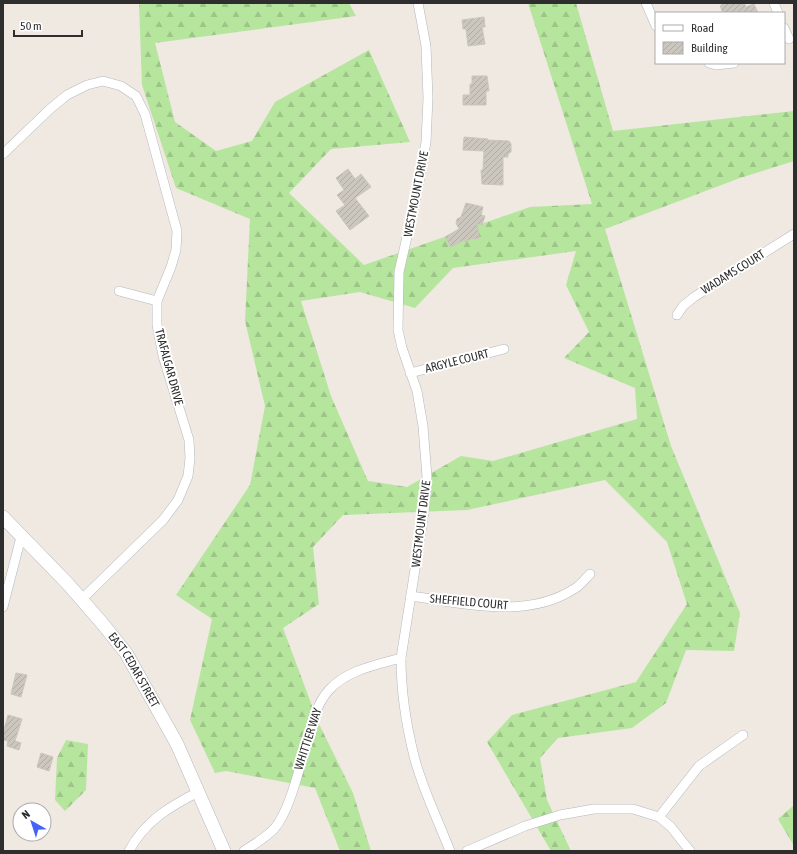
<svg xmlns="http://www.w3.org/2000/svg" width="797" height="854" font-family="'Asap Condensed',sans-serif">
  <defs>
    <pattern id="forest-firs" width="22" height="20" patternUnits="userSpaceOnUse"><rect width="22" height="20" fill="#b6e59e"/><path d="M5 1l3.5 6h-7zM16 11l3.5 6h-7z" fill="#9dc588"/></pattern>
    <pattern id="building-hatch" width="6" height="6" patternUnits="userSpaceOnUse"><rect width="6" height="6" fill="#cbc7bf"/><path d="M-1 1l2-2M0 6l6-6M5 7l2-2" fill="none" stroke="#afaba4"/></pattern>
  </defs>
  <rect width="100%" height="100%" fill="#efe9e1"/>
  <g fill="url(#forest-firs)" fill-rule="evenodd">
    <path d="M139 3H349L356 16 155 43 175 122 216 151 252 141 275 102 369 50 410 142 331 149 289 193 364 265 530 207 592 204 528 3H576L613 131 794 111V161L740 178 605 229 671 446 740 613 734 651 686 650 666 703 632 728 558 738 540 758 547 800 571 851H551L487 742 512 715 636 682 687 604 667 542 605 480 467 510 343 515 313 547 319 604 283 628 318 722 353 793 371 851H340L315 788 226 771 215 773 190 720 212 619 176 595 250 485 265 406 245 321 250 219 176 188 142 85ZM576 251 566 285 589 332 564 358 635 388 637 419 493 461 461 456 407 487 368 481 331 396 301 301 360 292 415 308 453 268Z"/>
    <path d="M66 740 88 744 86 790 65 811 55 800 57 758Z"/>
    <path d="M794 805V846L778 819Z"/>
  </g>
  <g fill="url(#building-hatch)" stroke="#cbc5ba">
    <path d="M721 3H744L746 7 754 4 758 13H723L720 6 722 5Z"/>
    <path d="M484 17 485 27H482L485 44 468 46 466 29H463L462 20Z"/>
    <path d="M472 76H487L489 91H486V105H463V95H470V84H472Z"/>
    <path d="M464 137 488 139 487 140 509 141 511 144V152L508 154V157H503V185L482 184 481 170H483L484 151 463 150Z"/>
    <path d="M348 169 355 179 361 174 371 187 355 198 369 216 350 230 336 211 345 205 337 195 344 190 336 178Z"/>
    <path d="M466 203 483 207 481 215 485 216 482 225 477 224 479 238 474 239 472 238 465 242 464 240 451 247 445 237 459 229 456 223 457 219 461 217Z"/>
    <path d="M16 673 27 675 21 697 11 694Z"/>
    <path d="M8 715 22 719 15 741 21 743 19 750 7 746 8 741 3 740V734Z"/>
    <path d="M41 753 53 757 49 771 37 767Z"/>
  </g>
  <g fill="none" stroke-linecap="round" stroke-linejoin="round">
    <g stroke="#b4b7c1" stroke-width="10">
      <g id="street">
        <path d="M418 3 426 46 428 98 426 142 418 188 399 272 398 330 402 348 417 391 423 426 427 477 424 512 401 658C401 691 406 724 414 756 422 788 438 820 450 851"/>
        <path d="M646 3 656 26"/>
        <path d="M774 3 778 13"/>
        <path d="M784 28 789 39"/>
        <path d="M709 63 716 65 734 63"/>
        <path d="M3 154 50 109 67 95 87 85 103 81 121 86 136 96 145 114 177 231 176 250 171 267 157 301V325L163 356 189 440 190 458 188 476 178 500 163 520 82 599"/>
        <path d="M119 291 157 301"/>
        <path d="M677 315 683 306 694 297 794 234"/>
        <path d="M410 373 504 349"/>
        <path d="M411 596C463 603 526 620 574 589 580 586 585 579 590 574"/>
        <path d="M3 607 21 537"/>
        <path d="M659 817 699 766 743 735"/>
        <path d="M129 851C145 821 169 807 198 792"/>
        <path d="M244 851C255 844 265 838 274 829 291 810 301 760 309 735 313 719 318 702 329 690 347 670 376 665 401 658"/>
        <path d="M467 851 525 826 560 815 594 809H633L659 817 671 827 690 851"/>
      </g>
    </g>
    <g stroke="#b4b7c1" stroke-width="14">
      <g id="secondary">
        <path id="s1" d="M3 517 68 584 102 623 126 653 177 744 224 851"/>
      </g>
    </g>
    <use href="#street" stroke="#fff" stroke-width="9"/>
    <use href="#secondary" stroke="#fff" stroke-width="13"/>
  </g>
  <g text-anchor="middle" stroke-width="4" stroke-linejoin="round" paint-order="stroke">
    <g font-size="12" fill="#2e2e2e" stroke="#fff">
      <text transform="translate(416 194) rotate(-79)" y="4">WESTMOUNT DRIVE</text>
      <text transform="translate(733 272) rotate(-32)" y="4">WADAMS COURT</text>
      <text transform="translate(457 361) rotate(-14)" y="4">ARGYLE COURT</text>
      <text transform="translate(169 367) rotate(75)" y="4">TRAFALGAR DRIVE</text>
      <text transform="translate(421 524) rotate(-83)" y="4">WESTMOUNT DRIVE</text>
      <text transform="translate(469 602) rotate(5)" y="4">SHEFFIELD COURT</text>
      <text dy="4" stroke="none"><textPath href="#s1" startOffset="202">EAST CEDAR STREET</textPath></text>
      <text transform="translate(308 739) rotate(-72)" y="4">WHITTIER WAY</text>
    </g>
  </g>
  <rect width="797" height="854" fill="none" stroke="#2e2e2e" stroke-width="8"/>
  <rect x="655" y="12" width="130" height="52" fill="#ffffff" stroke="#ababab"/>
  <rect x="663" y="25" width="20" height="6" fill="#ffffff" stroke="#ababab"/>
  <text x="691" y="32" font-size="12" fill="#2e2e2e">Road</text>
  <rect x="663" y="42" width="20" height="12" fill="url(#building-hatch)" stroke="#ababab"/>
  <text x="691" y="52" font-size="12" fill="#2e2e2e">Building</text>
  <g transform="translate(32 822) rotate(321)"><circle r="19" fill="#ffffff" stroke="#ababab"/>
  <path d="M0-3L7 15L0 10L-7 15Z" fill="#4264fb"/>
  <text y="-6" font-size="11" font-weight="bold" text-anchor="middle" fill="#2e2e2e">N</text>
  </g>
  <path d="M14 30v6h68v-6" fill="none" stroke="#2e2e2e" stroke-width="2"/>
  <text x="20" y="30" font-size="12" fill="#2e2e2e" stroke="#ffffff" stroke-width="3" paint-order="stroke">50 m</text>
</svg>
